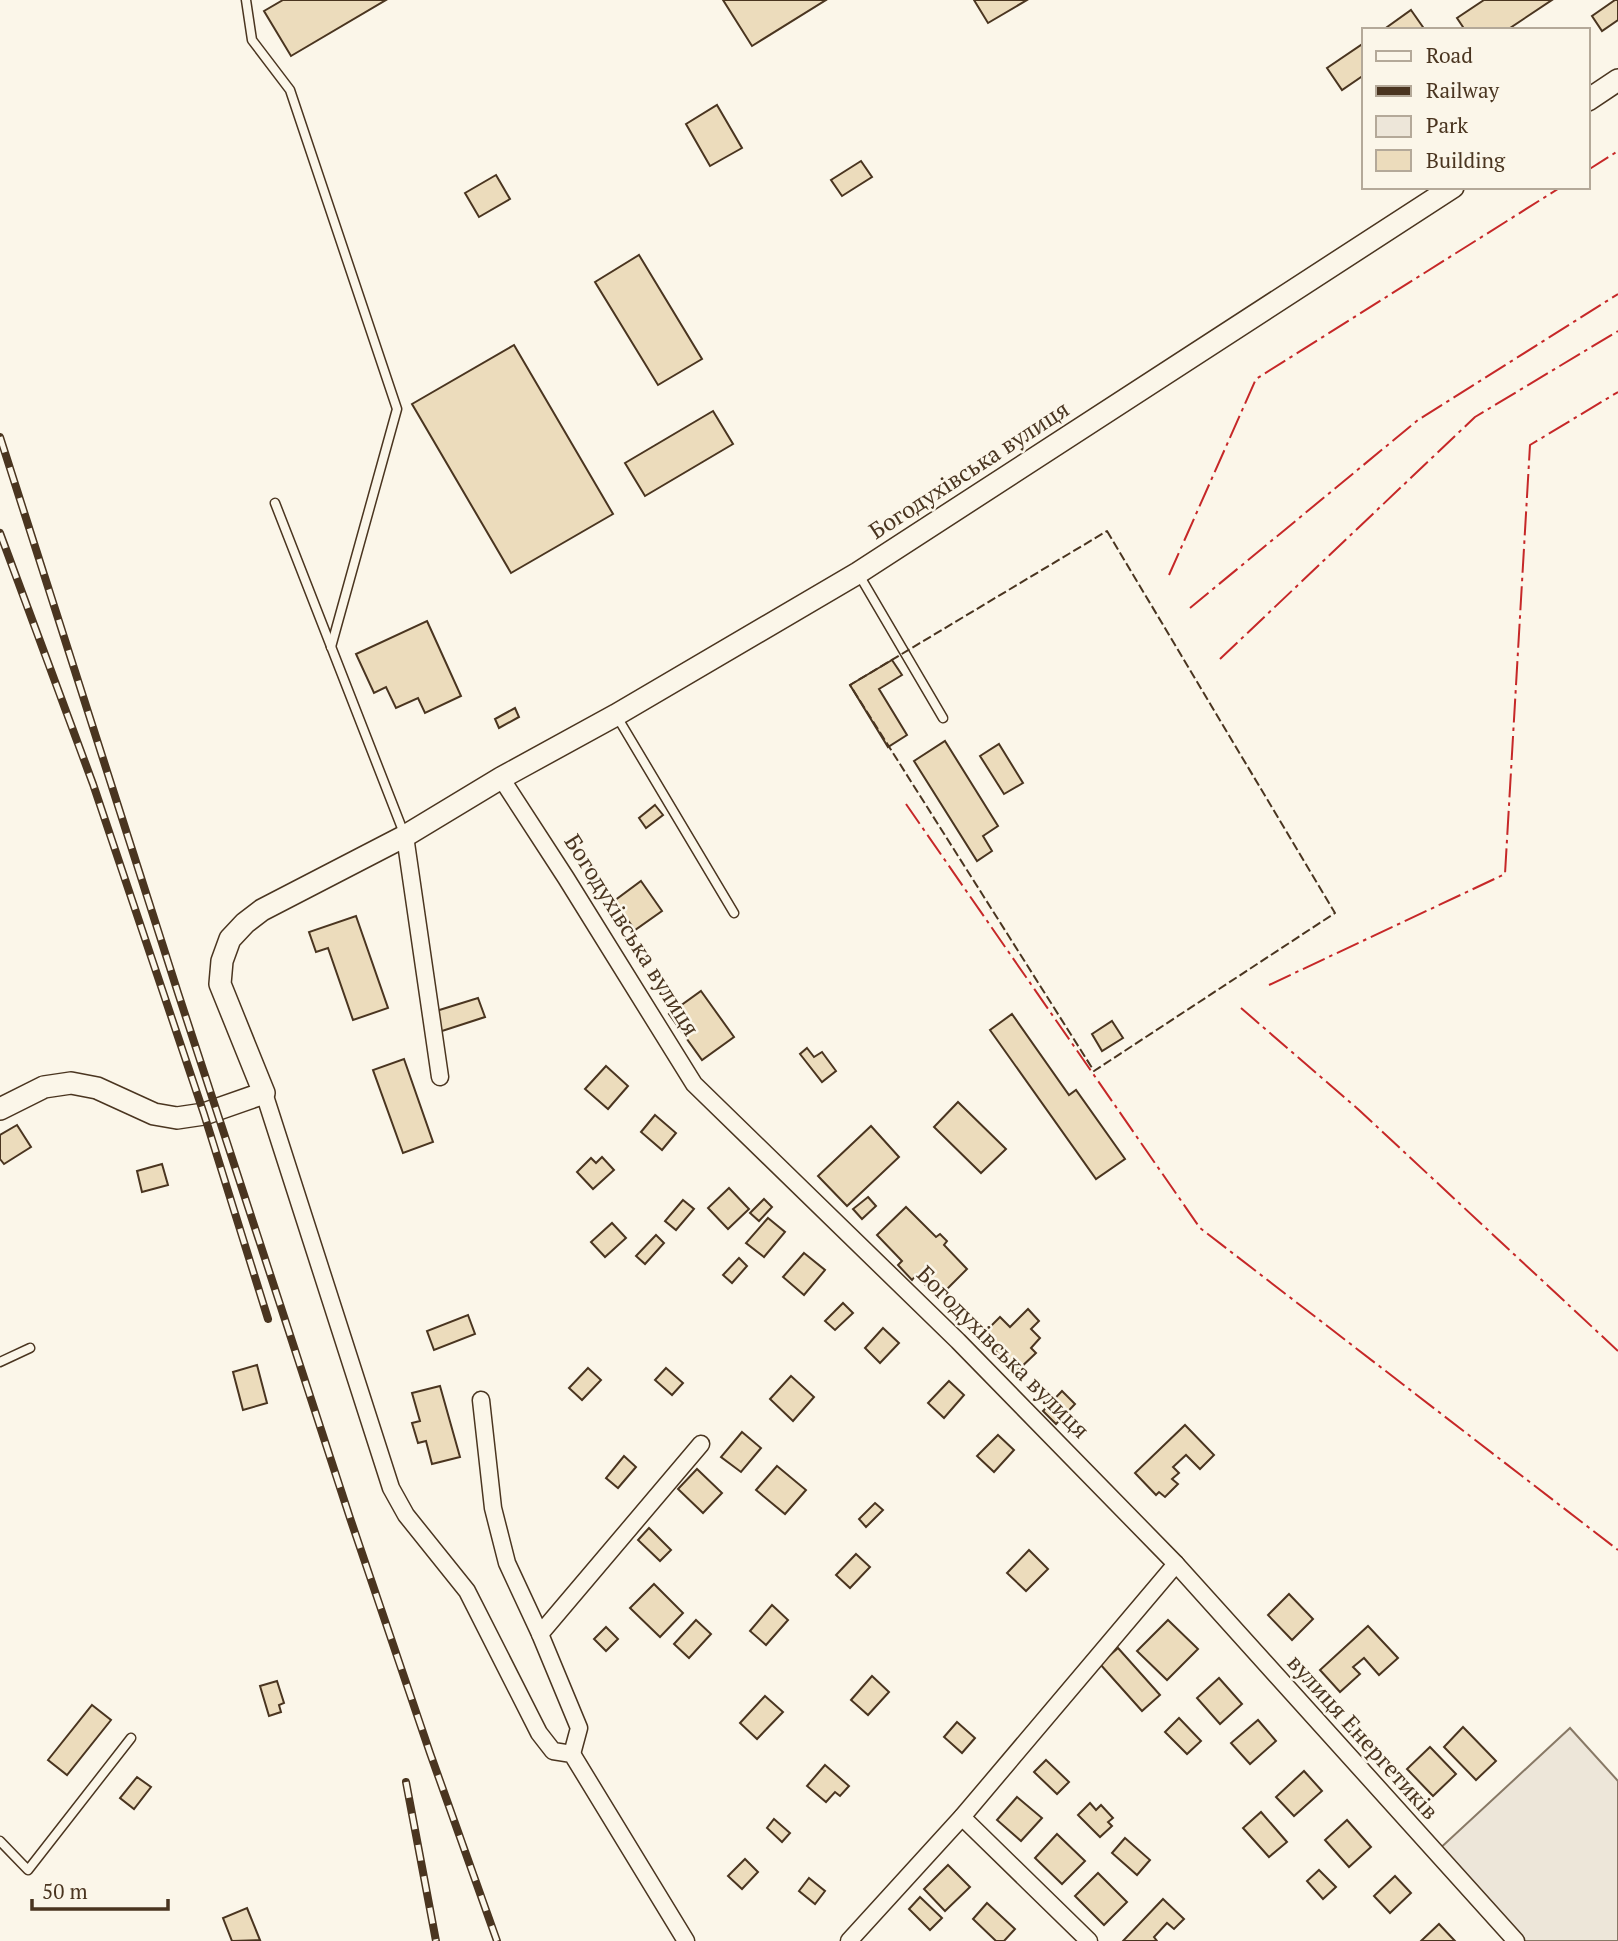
<svg xmlns="http://www.w3.org/2000/svg" width="1618" height="1941" font-family="'PT Serif',serif">
  <rect width="100%" height="100%" fill="#fbf6e9"/>
  <path fill="#ede6d9" stroke="#887966" stroke-width="2" d="M1570 1728 1618 1781V1941H1516L1436 1852Z"/>
  <g fill="#ecdcbc" stroke="#4a3520" stroke-width="2">
    <path d="M283 0H386L291 56 264 11Z"/>
    <path d="M723 0H826L752 46Z"/>
    <path d="M974 0H1027L988 23Z"/>
    <path d="M1484 0H1552L1507 30H1465L1457 18Z"/>
    <path d="M1615 0H1618V20L1602 31 1592 16Z"/>
    <path d="M1411 10 1425 30H1383Z"/>
    <path d="M1364 43V75L1342 90 1327 68Z"/>
    <path d="M717 105 742 148 710 166 686 124Z"/>
    <path d="M861 161 872 177 842 196 831 180Z"/>
    <path d="M496 175 510 199 479 217 465 193Z"/>
    <path d="M639 255 702 359 658 385 595 282Z"/>
    <path d="M514 345 613 514 511 573 412 404Z"/>
    <path d="M713 411 733 444 645 496 625 463Z"/>
    <path d="M427 621 461 696 425 713 418 698 396 708 386 687 374 693 356 654Z"/>
    <path d="M892 660 902 675 879 689 907 735 888 747 850 685Z"/>
    <path d="M515 708 519 717 499 728 495 719Z"/>
    <path d="M945 741 998 826 983 836 992 851 977 861 914 761Z"/>
    <path d="M999 744 1023 783 1004 794 980 756Z"/>
    <path d="M655 805 663 815 646 828 639 818Z"/>
    <path d="M641 881 662 911 635 930 614 901Z"/>
    <path d="M356 916 388 1008 353 1020 328 948 316 952 309 932Z"/>
    <path d="M701 991 734 1037 702 1060 669 1014Z"/>
    <path d="M478 998 485 1017 439 1032 433 1012Z"/>
    <path d="M1012 1014 1069 1095 1076 1090 1125 1159 1096 1179 990 1030Z"/>
    <path d="M1112 1021 1123 1038 1102 1051 1092 1034Z"/>
    <path d="M807 1048 814 1057 822 1052 836 1071 822 1082 800 1054Z"/>
    <path d="M404 1059 433 1142 403 1153 373 1070Z"/>
    <path d="M606 1066 628 1086 608 1109 585 1089Z"/>
    <path d="M958 1102 1006 1149 981 1173 934 1127Z"/>
    <path d="M655 1115 676 1133 662 1150 641 1132Z"/>
    <path d="M17 1125 31 1147 4 1164 0 1159V1135Z"/>
    <path d="M871 1126 899 1157 847 1206 818 1176Z"/>
    <path d="M602 1157 614 1170 593 1189 577 1172 591 1158 596 1163Z"/>
    <path d="M162 1164 168 1185 142 1192 137 1171Z"/>
    <path d="M729 1188 749 1209 728 1229 708 1208Z"/>
    <path d="M868 1197 876 1206 862 1219 853 1209Z"/>
    <path d="M764 1199 772 1207 759 1221 750 1213Z"/>
    <path d="M683 1200 694 1209 676 1230 665 1221Z"/>
    <path d="M906 1207 936 1237 940 1234 947 1241 944 1245 967 1269 938 1298 916 1275 912 1280 898 1265 902 1261 877 1235Z"/>
    <path d="M768 1218 785 1232 764 1257 746 1243Z"/>
    <path d="M612 1223 626 1238 605 1257 591 1242Z"/>
    <path d="M656 1235 664 1243 645 1264 636 1256Z"/>
    <path d="M804 1253 825 1270 804 1295 783 1277Z"/>
    <path d="M739 1258 747 1266 732 1283 723 1275Z"/>
    <path d="M843 1303 853 1313 835 1330 825 1321Z"/>
    <path d="M1028 1309 1039 1321 1031 1329 1040 1338 1031 1348 1036 1353 1016 1372 981 1336 1000 1317 1010 1327Z"/>
    <path d="M468 1315 475 1334 434 1350 427 1331Z"/>
    <path d="M883 1328 899 1343 880 1363 865 1348Z"/>
    <path d="M257 1365 267 1403 243 1410 233 1372Z"/>
    <path d="M588 1368 601 1380 582 1400 569 1388Z"/>
    <path d="M666 1368 683 1383 672 1395 655 1380Z"/>
    <path d="M791 1376 814 1397 793 1421 770 1399Z"/>
    <path d="M949 1381 964 1395 944 1418 928 1403Z"/>
    <path d="M440 1386 460 1457 432 1464 426 1441 418 1443 412 1423 420 1421 412 1393Z"/>
    <path d="M1062 1391 1075 1404 1056 1424 1043 1411Z"/>
    <path d="M1185 1425 1214 1455 1200 1469 1186 1455 1173 1467 1179 1473 1172 1479 1178 1484 1165 1497 1159 1492 1156 1495 1135 1473Z"/>
    <path d="M742 1432 761 1448 741 1472 721 1457Z"/>
    <path d="M998 1435 1014 1450 994 1472 977 1456Z"/>
    <path d="M624 1456 636 1467 618 1488 606 1478Z"/>
    <path d="M777 1466 806 1490 785 1514 756 1490Z"/>
    <path d="M697 1469 722 1493 703 1513 678 1489Z"/>
    <path d="M875 1503 883 1510 866 1527 859 1519Z"/>
    <path d="M649 1528 671 1550 660 1561 638 1540Z"/>
    <path d="M1029 1550 1048 1569 1026 1591 1007 1573Z"/>
    <path d="M856 1554 870 1567 850 1588 836 1575Z"/>
    <path d="M654 1584 683 1613 660 1637 630 1608Z"/>
    <path d="M1289 1594 1313 1619 1292 1640 1268 1615Z"/>
    <path d="M772 1605 788 1620 766 1645 750 1631Z"/>
    <path d="M696 1620 711 1634 689 1658 674 1644Z"/>
    <path d="M1168 1620 1198 1649 1167 1680 1137 1651Z"/>
    <path d="M1368 1626 1398 1658 1379 1675 1364 1658 1353 1667 1360 1674 1340 1692 1320 1670Z"/>
    <path d="M606 1627 618 1639 606 1651 594 1639Z"/>
    <path d="M1118 1648 1160 1695 1142 1711 1100 1664Z"/>
    <path d="M872 1676 889 1692 868 1715 851 1700Z"/>
    <path d="M1219 1678 1242 1704 1220 1724 1197 1698Z"/>
    <path d="M277 1681 284 1703 279 1705 281 1712 269 1716 260 1686Z"/>
    <path d="M765 1696 783 1712 757 1739 740 1723Z"/>
    <path d="M92 1705 111 1720 67 1775 48 1760Z"/>
    <path d="M1179 1718 1201 1741 1187 1754 1165 1732Z"/>
    <path d="M1258 1720 1276 1741 1250 1764 1231 1743Z"/>
    <path d="M957 1722 975 1738 962 1753 944 1737Z"/>
    <path d="M1463 1727 1496 1761 1476 1780 1444 1747Z"/>
    <path d="M1430 1747 1456 1774 1433 1796 1407 1769Z"/>
    <path d="M1046 1760 1069 1782 1057 1794 1034 1772Z"/>
    <path d="M825 1765 849 1786 840 1796 835 1792 826 1802 807 1786Z"/>
    <path d="M1304 1771 1322 1791 1294 1816 1276 1797Z"/>
    <path d="M137 1777 151 1787 134 1809 120 1798Z"/>
    <path d="M1017 1797 1042 1818 1021 1841 997 1820Z"/>
    <path d="M1090 1803 1096 1810 1101 1805 1113 1818 1108 1822 1112 1826 1100 1837 1078 1815Z"/>
    <path d="M1261 1812 1287 1842 1269 1857 1243 1828Z"/>
    <path d="M774 1819 790 1833 782 1842 767 1828Z"/>
    <path d="M1347 1820 1371 1847 1349 1867 1325 1840Z"/>
    <path d="M1057 1834 1085 1861 1062 1884 1035 1858Z"/>
    <path d="M1125 1838 1150 1860 1137 1875 1112 1853Z"/>
    <path d="M745 1859 758 1872 742 1889 728 1876Z"/>
    <path d="M948 1865 970 1887 945 1911 924 1889Z"/>
    <path d="M1319 1870 1336 1887 1323 1899 1307 1881Z"/>
    <path d="M1098 1873 1127 1902 1104 1925 1075 1896Z"/>
    <path d="M1395 1876 1411 1893 1390 1913 1374 1896Z"/>
    <path d="M809 1878 825 1891 815 1904 799 1891Z"/>
    <path d="M920 1897 942 1918 930 1930 909 1909Z"/>
    <path d="M1163 1899 1184 1919 1174 1929 1167 1923 1154 1937 1157 1941H1123Z"/>
    <path d="M987 1903 1015 1929 1004 1941H996L973 1919Z"/>
    <path d="M247 1908 260 1940 232 1941 223 1918Z"/>
    <path d="M1439 1924 1455 1941H1421Z"/>
  </g>
  <g fill="none" stroke-linecap="round" stroke-linejoin="round">
    <g stroke="#4a3520" stroke-width="11">
      <g id="service">
        <path d="M246 0 252 40 290 90 397 409 331 647"/>
        <path d="M275 503 405 836"/>
        <path d="M858 573 943 718"/>
        <path d="M616 715 734 913"/>
        <path d="M0 1362 30 1348"/>
        <path d="M0 1841 28 1870 131 1738"/>
      </g>
    </g>
    <g stroke="#4a3520" stroke-width="19">
      <g id="minor">
        <path d="M501 778 566 878 694 1084 958 1341 1176 1564 1516 1941"/>
        <path d="M405 836 440 1077"/>
        <path d="M264 1093 391 1488 406 1515 467 1591 539 1733 553 1751 572 1754 686 1941"/>
        <path d="M481 1400 493 1508 507 1563 540 1634 579 1728 572 1754"/>
        <path d="M540 1634 701 1444"/>
        <path d="M962 1817 1089 1941"/>
        <path d="M849 1941 962 1817 1176 1564"/>
      </g>
    </g>
    <g stroke="#4a3520" stroke-width="24">
      <g id="tertiary">
        <path d="M1588 100 1618 80"/>
        <path d="M0 1109 44 1087 71 1083 97 1088 154 1114 177 1118 204 1114 264 1093 220 984 222 961 230 939 245 923 262 910 405 836 501 778 616 715 858 573 1453 187"/>
      </g>
    </g>
    <use href="#service" stroke="#fbf6e9" stroke-width="8"/>
    <use href="#minor" stroke="#fbf6e9" stroke-width="16"/>
    <use href="#tertiary" stroke="#fbf6e9" stroke-width="21"/>
    <g stroke="#4a3520" stroke-width="8">
      <g id="rail">
        <path d="M0 437 178 993 350 1518 430 1753 497 1941"/>
        <path d="M0 533 93 784 204 1114 268 1319"/>
        <path d="M406 1782 436 1941"/>
      </g>
    </g>
    <use href="#rail" stroke="#fbf6e9" stroke-width="5" stroke-dasharray="16" stroke-linecap="butt"/>
    <path stroke="#4a3520" stroke-width="2" stroke-dasharray="9 3.5" stroke-linecap="butt" d="M1107 531 1335 913 1094 1071 850 685Z"/>
    <g stroke="#c62828" stroke-width="2" stroke-dasharray="24 5 3.5 5" stroke-linecap="butt">
      <path d="M1588 170 1618 151"/>
      <path d="M1169 575 1256 379 1561 187"/>
      <path d="M1190 608 1418 420 1618 294"/>
      <path d="M1220 659 1475 417 1618 331"/>
      <path d="M906 804 1200 1228 1618 1550"/>
      <path d="M1269 985 1505 874 1530 445 1618 392"/>
      <path d="M1241 1008 1359 1110 1618 1351"/>
    </g>
  </g>
  <g text-anchor="middle" stroke-width="5" stroke-linejoin="round" paint-order="stroke">
    <g font-size="23" fill="#4a3520" stroke="#fbf6e9">
      <text transform="translate(969 470) rotate(-33)" y="8">Богодухівська вулиця</text>
      <text transform="translate(632 935) rotate(58)" y="8">Богодухівська вулиця</text>
      <text transform="translate(1003 1352) rotate(45)" y="8">Богодухівська вулиця</text>
      <text transform="translate(1363 1737) rotate(48)" y="8">вулиця Енергетиків</text>
    </g>
  </g>
  <rect x="1362" y="28" width="228" height="161" fill="#fbf6e9" stroke="#b4a999" stroke-width="2"/>
  <rect x="1376" y="51" width="35" height="10" fill="#fbf6e9" stroke="#b4a999" stroke-width="2"/>
  <text x="1426" y="63" font-size="21" fill="#4a3520">Road</text>
  <rect x="1376" y="86" width="35" height="10" fill="#4a3520" stroke="#b4a999" stroke-width="2"/>
  <text x="1426" y="98" font-size="21" fill="#4a3520">Railway</text>
  <rect x="1376" y="116" width="35" height="21" fill="#ede6d9" stroke="#b4a999" stroke-width="2"/>
  <text x="1426" y="133" font-size="21" fill="#4a3520">Park</text>
  <rect x="1376" y="150" width="35" height="21" fill="#ecdcbc" stroke="#b4a999" stroke-width="2"/>
  <text x="1426" y="168" font-size="21" fill="#4a3520">Building</text>
  <path d="M32 1899v10h136v-10" fill="none" stroke="#4a3520" stroke-width="3.5"/>
  <text x="42" y="1899" font-size="21" fill="#4a3520" stroke="#fbf6e9" stroke-width="5" paint-order="stroke">50 m</text>
</svg>
